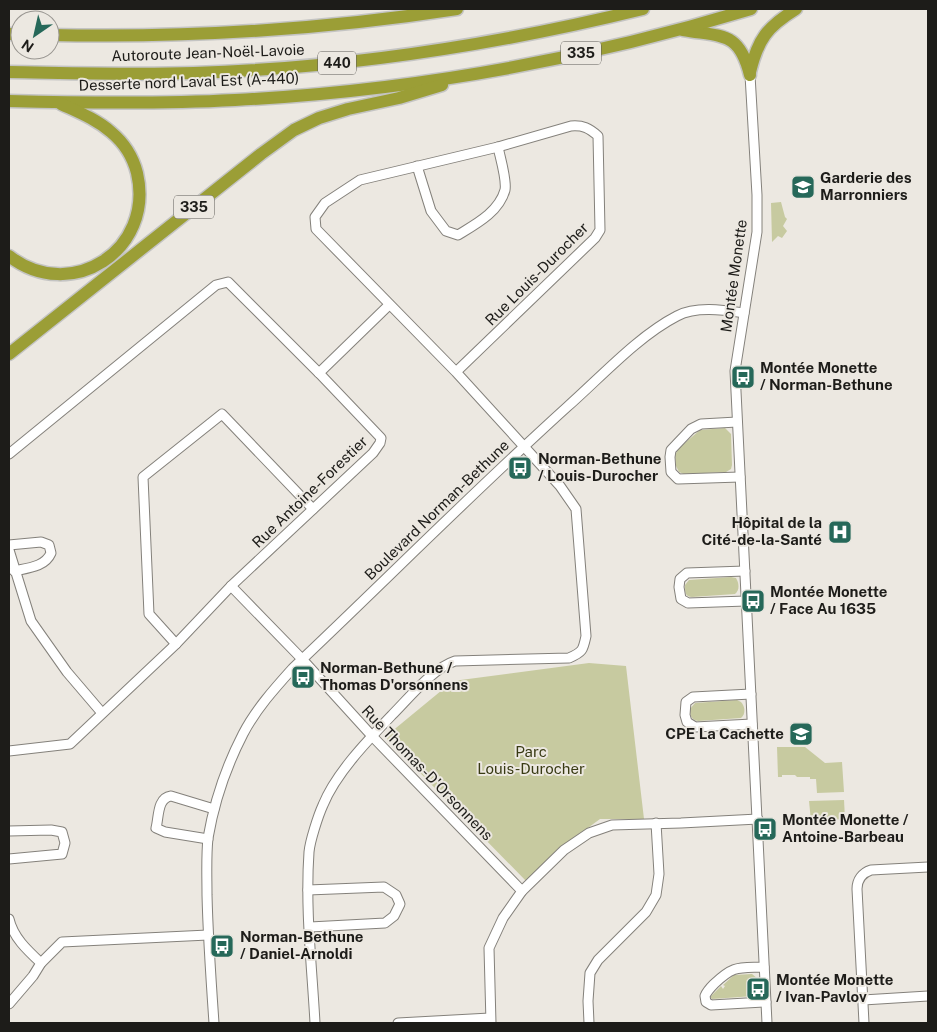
<svg xmlns="http://www.w3.org/2000/svg" width="937" height="1032" font-family="'Public Sans',sans-serif">
  <rect width="100%" height="100%" fill="#ece8e1"/>
  <g fill="#c7caa0">
    <path d="M781 202 785 217 787 219 783 226 787 231 782 238 778 236 772 242 771 203Z"/>
    <path d="M725 428 731 434 732 465 731 469 726 472 684 474 679 472 676 466 675 455 679 448 700 430Z"/>
    <path d="M731 577 736 578C739 583 740 590 735 594L692 597C685 597 685 592 685 585L689 580Z"/>
    <path d="M589 663 626 666 644 819H600L562 847 527 882 385 737 453 681Z"/>
    <path d="M737 700 741 702C745 706 746 714 741 718L698 721C691 720 690 715 690 709L695 703Z"/>
    <path d="M777 747H805L825 763 842 762 844 792 817 793 816 779H810V777H797L795 775H782V777H778Z"/>
    <path d="M844 800 845 819 811 821 809 801Z"/>
    <path d="M752 974 758 979V985H754V990L758 991 754 996 712 999 710 997 721 986 723 989 725 986 723 985 734 975Z"/>
  </g>
  <g fill="none" stroke-linecap="round" stroke-linejoin="round">
    <g stroke="#84817b" stroke-width="11">
      <g id="minor">
        <path d="M750 75 757 195V232L735 371 767 1023"/>
        <path d="M417 166 431 211 446 231 458 235C476 224 499 212 505 190 507 180 500 157 498 147"/>
        <path d="M319 373 389 305"/>
        <path d="M737 422 701 424 691 429 671 450 670 457 671 472 678 479 740 477"/>
        <path d="M9 454 216 285 228 282 319 373 381 438 380 443 373 453 231 586 176 644 70 744 9 751"/>
        <path d="M9 545 41 542 49 545 51 553C45 567 28 568 14 571"/>
        <path d="M9 550 31 621 67 672 102 713"/>
        <path d="M745 571 687 573 680 579 679 587 681 599 688 603 746 601"/>
        <path d="M231 586 302 659 372 736 522 891"/>
        <path d="M176 644 149 614 143 477 222 414 313 509"/>
        <path d="M751 694 693 697 686 702 685 715 687 722 695 727 752 724"/>
        <path d="M9 831 51 830 62 832 65 843 62 854 9 859"/>
        <path d="M208 839 165 832 156 828C159 817 157 798 171 796L214 809"/>
        <path d="M308 890 384 887 396 895 400 904 394 916 385 923 310 927"/>
        <path d="M9 919C13 937 27 950 41 963"/>
        <path d="M764 967C738 968 734 965 714 984 710 988 707 991 705 996L706 1002 711 1005 766 1002"/>
        <path d="M863 1000 928 996"/>
        <path d="M9 1004 33 976 41 963 62 942 208 935"/>
        <path d="M214 1023C211 980 208 938 207 895 207 876 206 857 208 838 214 803 227 765 243 734 256 709 275 688 293 668 385 581 473 492 567 407 600 378 638 336 677 316 696 306 723 310 744 313"/>
        <path d="M315 1023C312 967 305 909 309 852 310 841 318 816 323 805 336 773 368 740 392 715 409 698 433 668 455 661L569 658C583 652 583 650 586 636L576 509 560 486 456 372 316 229 315 217 325 203 360 180 498 147 571 126C583 125 589 128 598 136L600 230 595 238 456 372"/>
        <path d="M398 1023 490 1018"/>
        <path d="M491 1023 489 948 503 918 522 891 564 850 589 833 612 825 681 823 758 819"/>
        <path d="M589 1023 588 1001 590 973 598 960 646 912 656 895 659 874 656 823"/>
        <path d="M864 1023 857 889C857 880 862 873 871 870L928 867"/>
      </g>
    </g>
    <g stroke="#c4c4c3" stroke-width="15">
      <g id="highway">
        <path d="M683 30C722 37 739 31 750 75"/>
        <path d="M9 34H20"/>
        <path d="M50 35C187 38 322 30 457 9"/>
        <path d="M9 72C71 73 132 75 194 73 346 68 496 45 643 9"/>
        <path d="M750 72C758 39 767 27 796 9"/>
        <path d="M9 101C84 103 160 104 235 100 409 91 584 60 751 9"/>
        <path d="M9 256C71 304 155 250 137 173 133 157 123 142 111 132 96 119 78 112 61 104"/>
        <path d="M9 354 261 154 294 130 319 118 348 109 399 98 442 85"/>
      </g>
    </g>
    <use href="#minor" stroke="#fff" stroke-width="9"/>
    <use href="#highway" stroke="#9b9e36" stroke-width="12"/>
  </g>
  <defs>
    <g id="school-square" transform="scale(1.25)"><rect x="-9" y="-9" width="18" height="18" rx="4" fill="#266859" stroke="#ece8e1"/><path d="M0-5L7-2L0 1L-7-2ZM-4 1L0 2.5L4 1V4Q0 6-4 4Z" fill="#fff"/></g>
    <g id="bus-square" transform="scale(1.25)"><rect x="-9" y="-9" width="18" height="18" rx="4" fill="#266859" stroke="#ece8e1"/><path d="M-5-6H5V4H4V6H2V4H-2V6H-4V4H-5ZM-3.5-4V0h7V-4ZM-3.5 1.2v1.5H-2V1.2ZM2 1.2v1.5H3.5V1.2Z" fill="#fff"/></g>
    <g id="hospital-square" transform="scale(1.25)"><rect x="-9" y="-9" width="18" height="18" rx="4" fill="#266859" stroke="#ece8e1"/><path d="M-5-5h3v3.5h4V-5h3V5h-3V1.5h-4V5h-3Z" fill="#fff"/></g>
  </defs>
  <g fill-rule="evenodd">
    <use href="#school-square" x="803" y="187"/>
    <use href="#bus-square" x="743" y="377"/>
    <use href="#bus-square" x="520" y="468"/>
    <use href="#hospital-square" x="840" y="532"/>
    <use href="#bus-square" x="753" y="601"/>
    <use href="#bus-square" x="303" y="677"/>
    <use href="#school-square" x="801" y="734"/>
    <use href="#bus-square" x="765" y="829"/>
    <use href="#bus-square" x="222" y="946"/>
    <use href="#bus-square" x="758" y="989"/>
  </g>
  <g text-anchor="middle" stroke-width="4" stroke-linejoin="round" paint-order="stroke">
    <g fill="#ece8e1" stroke="#5b5955" stroke-width="1">
      <rect x="561" y="41.5" width="40" height="23" rx="4"/>
      <rect x="318" y="51.5" width="38" height="23" rx="4"/>
      <rect x="174" y="195.5" width="40" height="23" rx="4"/>
    </g>
    <g font-size="14" font-weight="bold" fill="#1d1c19">
      <text x="581" y="58">335</text>
      <text x="337" y="68">440</text>
      <text x="194" y="212">335</text>
    </g>
    <g font-size="15" fill="#1d1c19" stroke="#ece8e1">
      <text transform="translate(208 53) rotate(-2)" y="5">Autoroute Jean-Noël-Lavoie</text>
      <text transform="translate(189 82) rotate(-2)" y="5">Desserte nord Laval Est (A-440)</text>
      <text transform="translate(537 274) rotate(-45)" y="5">Rue Louis-Durocher</text>
      <text transform="translate(734 276) rotate(-82)" y="5">Montée Monette</text>
      <text transform="translate(310 492) rotate(-44)" y="5">Rue Antoine-Forestier</text>
      <text transform="translate(437 510) rotate(-44)" y="5">Boulevard Norman-Bethune</text>
      <text transform="translate(427 773) rotate(46)" y="5">Rue Thomas-D'Orsonnens</text>
    </g>
    <g font-size="15" font-weight="bold" fill="#1d1c19" stroke="#ece8e1" text-anchor="start">
      <text x="820" y="183">Garderie des<tspan x="820" dy="17">Marronniers</tspan></text>
      <text x="760" y="373">Montée Monette<tspan x="760" dy="17">/ Norman-Bethune</tspan></text>
      <text x="538" y="464">Norman-Bethune<tspan x="538" dy="17">/ Louis-Durocher</tspan></text>
      <text x="822" y="528" text-anchor="end">Hôpital de la<tspan x="822" dy="17">Cité-de-la-Santé</tspan></text>
      <text x="770" y="597">Montée Monette<tspan x="770" dy="17">/ Face Au 1635</tspan></text>
      <text x="320" y="673">Norman-Bethune /<tspan x="320" dy="17">Thomas D'orsonnens</tspan></text>
      <text x="784" y="739" text-anchor="end">CPE La Cachette</text>
      <text x="782" y="825">Montée Monette /<tspan x="782" dy="17">Antoine-Barbeau</tspan></text>
      <text x="240" y="942">Norman-Bethune<tspan x="240" dy="17">/ Daniel-Arnoldi</tspan></text>
      <text x="776" y="985">Montée Monette<tspan x="776" dy="17">/ Ivan-Pavlov</tspan></text>
    </g>
    <g font-size="15" fill="#383a13" stroke="#ece8e1">
      <text x="531" y="757">Parc<tspan x="531" dy="17">Louis-Durocher</tspan></text>
    </g>
  </g>
  <rect width="937" height="1032" fill="none" stroke="#1d1c19" stroke-width="20"/>
  <g transform="translate(35 35) rotate(214)"><circle r="24" fill="#ece8e1" stroke="#999691"/>
  <path d="M0-4L9 19L0 12L-9 19Z" fill="#266859"/>
  <text y="-8" font-size="14" font-weight="bold" text-anchor="middle" fill="#1d1c19">N</text>
  </g>
</svg>
